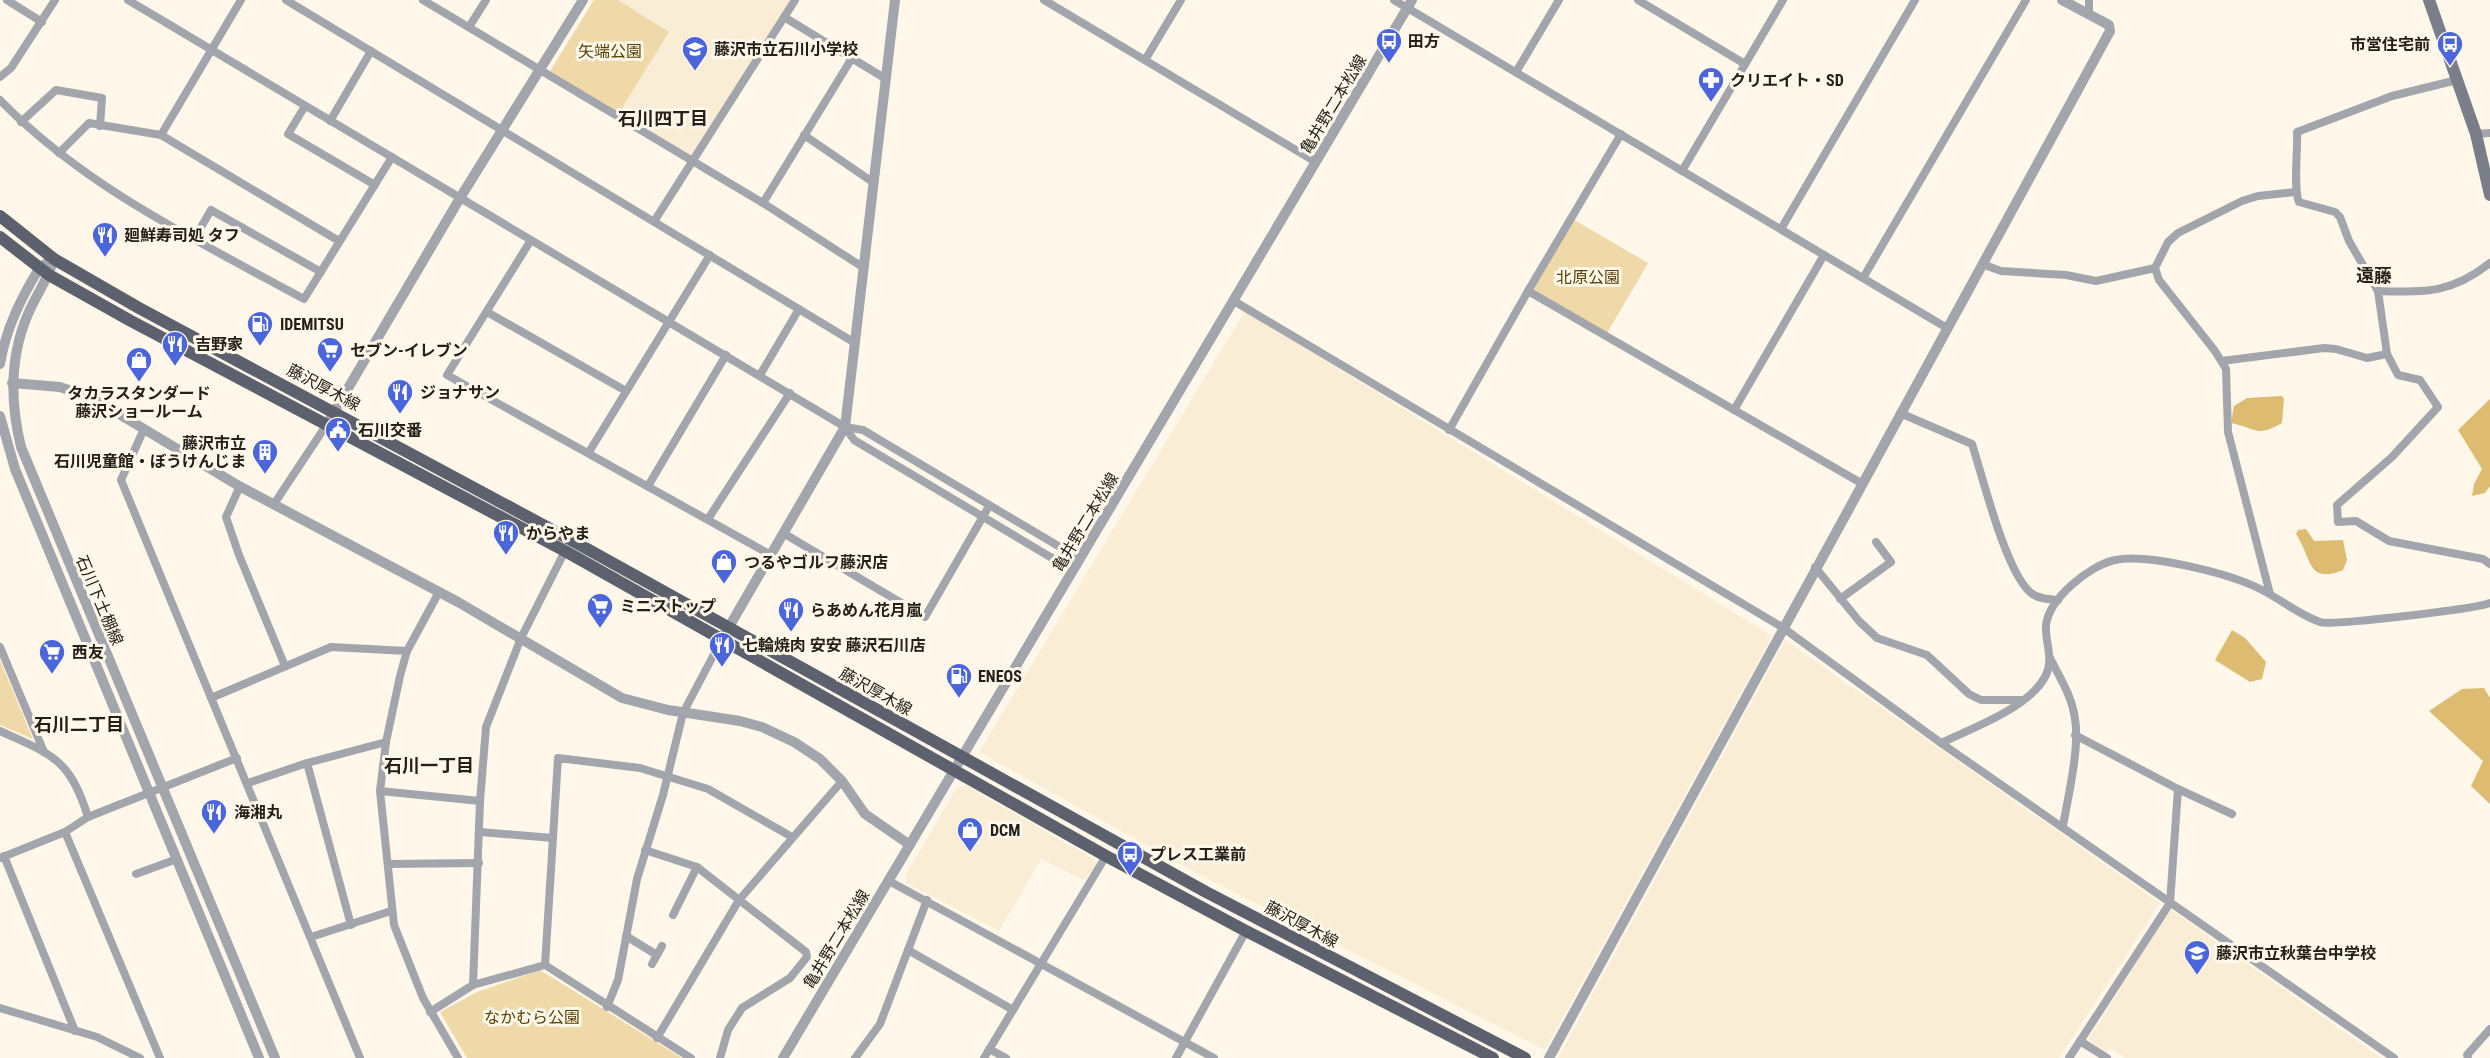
<svg xmlns="http://www.w3.org/2000/svg" width="2490" height="1058" font-family="'Roboto Condensed','Noto Sans JP',sans-serif">
  <rect width="100%" height="100%" fill="#fff8ea"/>
  <g fill="#f9edd5">
    <path d="M618 0H792L693 158 619 113 669 32Z"/>
    <path d="M1245 311 1772 636 1545 1050 1198 874 979 752Z"/>
    <path d="M1785 640 2160 903 2059 1058H1558Z"/>
    <path d="M965 785 1095 860 1097 864 1084 881 1041 859 999 931 906 883 905 876 956 789Z"/>
    <path d="M2173 911 2381 1058H2125L2110 1048 2107 1052 2088 1040 2167 913Z"/>
  </g>
  <g fill="#f0d9a8">
    <path d="M594 0H618L669 32 619 113 550 71Z"/>
    <path d="M1571 218 1648 263 1606 335 1528 291Z"/>
    <path d="M0 660 33 739 0 725Z"/>
    <path d="M540 970 682 1058H467L440 1012 477 992Z"/>
  </g>
  <g fill="#ddbb70">
    <path d="M2282 396 2284 399 2282 423C2256 438 2256 428 2231 423L2234 406 2247 398Z"/>
    <path d="M2490 399V486L2485 493 2472 496 2474 484 2482 469 2458 430Z"/>
    <path d="M2306 529 2314 541 2343 540 2347 560 2343 570C2307 585 2312 558 2296 534L2298 530Z"/>
    <path d="M2232 630 2245 638 2266 662 2262 679 2250 682 2215 660Z"/>
    <path d="M2484 688 2490 698V804L2471 786 2483 761 2429 711 2462 689Z"/>
  </g>
  <g fill="none" stroke-linecap="round" stroke-linejoin="round">
    <g stroke="#a3a5ad" stroke-width="8">
      <path d="M7 0 42 22"/>
      <path d="M128 0 845 427 863 430 1070 553 1077 565"/>
      <path d="M286 0 855 343"/>
      <path d="M423 0 763 203 864 268"/>
      <path d="M1044 0 1316 162"/>
      <path d="M1394 0 1947 328"/>
      <path d="M1638 0 1745 64"/>
      <path d="M2089 14V0"/>
      <path d="M784 17 886 79"/>
      <path d="M469 27 486 0"/>
      <path d="M1145 60 1181 0"/>
      <path d="M1516 72 1559 0"/>
      <path d="M0 77 11 68 55 0"/>
      <path d="M2457 80 2392 96 2297 132C2298 150 2293 189 2299 202L2335 212 2340 217 2349 241 2378 291 2387 354 2398 375 2420 380 2438 407 2392 457 2337 505 2338 522 2356 521 2389 541 2483 559 2490 564"/>
      <path d="M0 100C86 188 198 241 304 299L392 157"/>
      <path d="M305 106 288 134 375 185"/>
      <path d="M330 121 371 51"/>
      <path d="M21 122 56 90 102 98 100 126"/>
      <path d="M2476 134 2490 133"/>
      <path d="M161 135 241 0"/>
      <path d="M804 135 874 183"/>
      <path d="M59 153 89 123 161 135 339 241"/>
      <path d="M1682 171 1783 0"/>
      <path d="M763 203 852 58"/>
      <path d="M655 220 795 0"/>
      <path d="M1781 229 1915 0"/>
      <path d="M194 239 211 210 321 272"/>
      <path d="M531 240 447 375 771 555"/>
      <path d="M1982 264 2001 271 2066 275 2096 281 2155 268 2168 242 2178 233 2242 201 2258 196 2295 192"/>
      <path d="M2155 268 2159 280 2215 351 2226 369 2228 432 2270 594"/>
      <path d="M1863 278 2026 0"/>
      <path d="M1528 291 1861 483"/>
      <path d="M2378 291C2425 292 2451 294 2490 263"/>
      <path d="M1234 301 1782 627 1941 743 2394 1058"/>
      <path d="M487 312 626 391"/>
      <path d="M2222 361 2324 348 2336 349 2367 358 2387 354"/>
      <path d="M760 375 799 309"/>
      <path d="M1734 410 1824 255"/>
      <path d="M1900 413 1972 444C1983 478 2006 573 2031 593 2039 599 2048 599 2058 600"/>
      <path d="M845 427 854 440 1062 564 1077 565"/>
      <path d="M144 429 121 480 360 1058"/>
      <path d="M1449 430 1528 291 1621 134"/>
      <path d="M589 452 710 255"/>
      <path d="M240 486 226 517 239 555 285 666"/>
      <path d="M648 486 726 355"/>
      <path d="M274 504 327 424"/>
      <path d="M708 519 790 393"/>
      <path d="M783 533 925 617 989 506"/>
      <path d="M1815 567 1859 621 1877 638 1927 655 1969 694 1981 700H2021"/>
      <path d="M439 592 407 651 400 676 386 742 380 791 394 925 423 998 458 1058"/>
      <path d="M1840 599 1891 562 1876 542"/>
      <path d="M0 647 44 752"/>
      <path d="M2050 658C2060 678 2072 696 2075 719 2080 747 2068 797 2063 826"/>
      <path d="M211 698 331 647 407 651"/>
      <path d="M0 731C53 755 70 759 88 817"/>
      <path d="M2075 735 2178 789 2232 814"/>
      <path d="M1941 743C1972 728 2031 707 2046 675 2054 658 2045 643 2046 626 2048 599 2090 565 2115 560 2147 553 2226 573 2256 587 2278 597 2297 614 2320 622 2331 626 2475 609 2490 603"/>
      <path d="M307 763 351 925"/>
      <path d="M248 783 307 763 386 742"/>
      <path d="M380 791 480 801"/>
      <path d="M65 832 160 1058"/>
      <path d="M480 832 553 838"/>
      <path d="M645 850 697 867 806 952 807 957 790 978 742 1008 728 1030 720 1058"/>
      <path d="M4 856 75 1031"/>
      <path d="M0 858 65 832 88 817 237 758"/>
      <path d="M388 864 479 863"/>
      <path d="M136 874 177 859"/>
      <path d="M889 881 1214 1058"/>
      <path d="M673 915 697 867"/>
      <path d="M626 936 657 955"/>
      <path d="M311 937 391 911"/>
      <path d="M908 950 1013 1010"/>
      <path d="M652 964 662 946"/>
      <path d="M545 965 558 758 640 768 708 789 792 837"/>
      <path d="M473 985 480 801 486 727 521 638 565 551"/>
      <path d="M607 1007 618 980 637 879 663 795 683 713 722 639"/>
      <path d="M0 1008 97 1037 140 1058"/>
      <path d="M430 1012 473 985 545 965 691 1058"/>
      <path d="M657 1038 739 900 842 781"/>
      <path d="M2080 1041 2107 1058"/>
      <path d="M989 1049 1006 1058"/>
      <path d="M855 1058 880 1024 927 900"/>
      <path d="M984 1058 1106 856"/>
      <path d="M1176 1058 1246 931"/>
      <path d="M2069 1058 2170 903 2178 789"/>
      <path d="M2468 1058 2467 1055 2490 1029"/>
    </g>
    <g stroke="#a3a5ad" stroke-width="10">
      <path d="M54 259C48 279 36 295 28 314 9 358 10 402 21 447L275 1058"/>
      <path d="M0 364C6 328 21 298 40 267L45 264"/>
      <path d="M12 383 60 387 94 399 239 486 458 602 622 698 668 710 740 721 762 727 794 742 820 759 842 781 865 814 910 845"/>
      <path d="M0 416 15 469 259 1058"/>
      <path d="M327 424 460 198 583 0"/>
      <path d="M722 639 845 427 895 0"/>
      <path d="M783 1058 1412 0"/>
      <path d="M1549 1058 2110 31 2109 25 2062 0"/>
    </g>
    <path stroke="#7a7e88" stroke-width="12" d="M2429 0 2476 134 2490 195"/>
    <g stroke="#5d616e" stroke-width="12">
      <path d="M0 216 54 259 139 308 571 540 1206 892 1525 1058"/>
      <path d="M0 237 49 275 131 321 565 551 1106 856 1246 931 1493 1058"/>
    </g>
  </g>
  <defs>
    <g id="bus-pin" transform="scale(1.35)"><path d="M0 17L-7.5 6A9.5 9.5 0 1 1 7.5 6Z" fill="#4b66db" stroke="#fff8ea"/><path d="M-5-6H5V4H4V6H2V4H-2V6H-4V4H-5ZM-3.5-4V0h7V-4ZM-3.5 1.2v1.5H-2V1.2ZM2 1.2v1.5H3.5V1.2Z" fill="#fff"/></g>
    <g id="school-pin" transform="scale(1.35)"><path d="M0 17L-7.5 6A9.5 9.5 0 1 1 7.5 6Z" fill="#4b66db" stroke="#fff8ea"/><path d="M0-5L7-2L0 1L-7-2ZM-4 1L0 2.5L4 1V4Q0 6-4 4Z" fill="#fff"/></g>
    <g id="pharmacy-pin" transform="scale(1.35)"><path d="M0 17L-7.5 6A9.5 9.5 0 1 1 7.5 6Z" fill="#4b66db" stroke="#fff8ea"/><path d="M-2-6h4v4h4v4h-4v4h-4v-4h-4v-4h4Z" fill="#fff"/></g>
    <g id="restaurant-pin" transform="scale(1.35)"><path d="M0 17L-7.5 6A9.5 9.5 0 1 1 7.5 6Z" fill="#4b66db" stroke="#fff8ea"/><path d="M-5-6h1v4h1v-4h1v4h1v-4h1v5L-1.5 .5V6h-2V.5L-5-1ZM5-6V6H3V1.5H1.5Q1.5-4 5-6Z" fill="#fff"/></g>
    <g id="fuel-pin" transform="scale(1.35)"><path d="M0 17L-7.5 6A9.5 9.5 0 1 1 7.5 6Z" fill="#4b66db" stroke="#fff8ea"/><path d="M-5.5-6h7V0h2V4h1.3V-2.5L3-4.5l.8-.8L6-3V5H2.5V1h-1V6h-7ZM-4.2-4.7v3.2H.2V-4.7Z" fill="#fff"/></g>
    <g id="supermarket-pin" transform="scale(1.35)"><path d="M0 17L-7.5 6A9.5 9.5 0 1 1 7.5 6Z" fill="#4b66db" stroke="#fff8ea"/><path d="M-6-5.5h2.5l.6 2H6L4.5 2H-2.5L-4.4-4H-6ZM-1.5 3.2a1.3 1.3 0 1 0 .1 0ZM3 3.2a1.3 1.3 0 1 0 .1 0Z" fill="#fff"/></g>
    <g id="shop-pin" transform="scale(1.35)"><path d="M0 17L-7.5 6A9.5 9.5 0 1 1 7.5 6Z" fill="#4b66db" stroke="#fff8ea"/><path d="M-5-2.5h2.3a2.7 3.5 0 0 1 5.4 0H5L5.5 6h-11ZM-1.5-2.5h3a1.5 2.3 0 0 0-3 0Z" fill="#fff"/></g>
    <g id="civic-pin" transform="scale(1.35)"><path d="M0 17L-7.5 6A9.5 9.5 0 1 1 7.5 6Z" fill="#4b66db" stroke="#fff8ea"/><path d="M-.6-6.5H3V-4.5H.6V-3L4-1V1h2V6H-6V1h2V-1L-.6-3ZM-1.2 2.5V6h2.4V2.5Z" fill="#fff"/></g>
    <g id="building-pin" transform="scale(1.35)"><path d="M0 17L-7.5 6A9.5 9.5 0 1 1 7.5 6Z" fill="#4b66db" stroke="#fff8ea"/><path d="M-4-6H4V6H1V3H-1V6H-4ZM-2.5-4.3h1.7v1.8h-1.7ZM.8-4.3h1.7v1.8H.8ZM-2.5-1h1.7V.8h-1.7ZM.8-1h1.7V.8H.8Z" fill="#fff"/></g>
  </defs>
  <g fill-rule="evenodd">
    <use href="#bus-pin" x="1389" y="41"/>
    <use href="#bus-pin" x="2450" y="44"/>
    <use href="#school-pin" x="695" y="49"/>
    <use href="#pharmacy-pin" x="1711" y="80"/>
    <use href="#restaurant-pin" x="105" y="235"/>
    <use href="#fuel-pin" x="260" y="324"/>
    <use href="#restaurant-pin" x="175" y="344"/>
    <use href="#supermarket-pin" x="330" y="350"/>
    <use href="#shop-pin" x="139" y="360"/>
    <use href="#restaurant-pin" x="400" y="392"/>
    <use href="#civic-pin" x="338" y="430"/>
    <use href="#building-pin" x="265" y="452"/>
    <use href="#restaurant-pin" x="506" y="533"/>
    <use href="#shop-pin" x="724" y="562"/>
    <use href="#supermarket-pin" x="600" y="606"/>
    <use href="#restaurant-pin" x="791" y="610"/>
    <use href="#restaurant-pin" x="722" y="645"/>
    <use href="#supermarket-pin" x="52" y="652"/>
    <use href="#fuel-pin" x="959" y="676"/>
    <use href="#restaurant-pin" x="214" y="812"/>
    <use href="#shop-pin" x="970" y="830"/>
    <use href="#bus-pin" x="1130" y="854"/>
    <use href="#school-pin" x="2197" y="953"/>
  </g>
  <g text-anchor="middle" stroke-width="6" stroke-linejoin="round" paint-order="stroke">
    <g font-size="16" font-weight="bold" fill="#232019" stroke="#fff8ea" text-anchor="start">
      <text x="1408" y="47">田方</text>
      <text x="2430" y="50" text-anchor="end">市営住宅前</text>
      <text x="714" y="55">藤沢市立石川小学校</text>
      <text x="1730" y="86">クリエイト・SD</text>
      <text x="124" y="241">廻鮮寿司処 タフ</text>
      <text x="280" y="330">IDEMITSU</text>
      <text x="195" y="350">吉野家</text>
      <text x="350" y="356">セブン-イレブン</text>
      <text x="420" y="398">ジョナサン</text>
      <text x="139" y="399" text-anchor="middle">タカラスタンダード<tspan x="139" dy="18">藤沢ショールーム</tspan></text>
      <text x="358" y="436">石川交番</text>
      <text x="246" y="449" text-anchor="end">藤沢市立<tspan x="246" dy="18">石川児童館・ぼうけんじま</tspan></text>
      <text x="526" y="539">からやま</text>
      <text x="744" y="568">つるやゴルフ藤沢店</text>
      <text x="620" y="612">ミニストップ</text>
      <text x="810" y="616">らあめん花月嵐</text>
      <text x="742" y="651">七輪焼肉 安安 藤沢石川店</text>
      <text x="72" y="658">西友</text>
      <text x="978" y="682">ENEOS</text>
      <text x="234" y="818">海湘丸</text>
      <text x="990" y="836">DCM</text>
      <text x="1150" y="860">プレス工業前</text>
      <text x="2216" y="959">藤沢市立秋葉台中学校</text>
    </g>
    <g font-size="16" fill="#574000" stroke="#fff8ea">
      <text x="610" y="57">矢端公園</text>
      <text x="1588" y="283">北原公園</text>
      <text x="532" y="1023">なかむら公園</text>
    </g>
    <g font-size="16" fill="#232019" stroke="#fff8ea">
      <text transform="translate(1333 104) rotate(-59)" y="6">亀井野二本松線</text>
      <text transform="translate(324 387) rotate(28)" y="6">藤沢厚木線</text>
      <text transform="translate(1085 522) rotate(-59)" y="6">亀井野二本松線</text>
      <text transform="translate(100 600) rotate(67)" y="6">石川下土棚線</text>
      <text transform="translate(876 691) rotate(29)" y="6">藤沢厚木線</text>
      <text transform="translate(1302 924) rotate(28)" y="6">藤沢厚木線</text>
      <text transform="translate(836 939) rotate(-59)" y="6">亀井野二本松線</text>
    </g>
    <g font-size="18" font-weight="bold" fill="#232019" stroke="#fff8ea">
      <text x="663" y="125">石川四丁目</text>
      <text x="2374" y="282">遠藤</text>
      <text x="79" y="731">石川二丁目</text>
      <text x="429" y="772">石川一丁目</text>
    </g>
  </g>
</svg>
